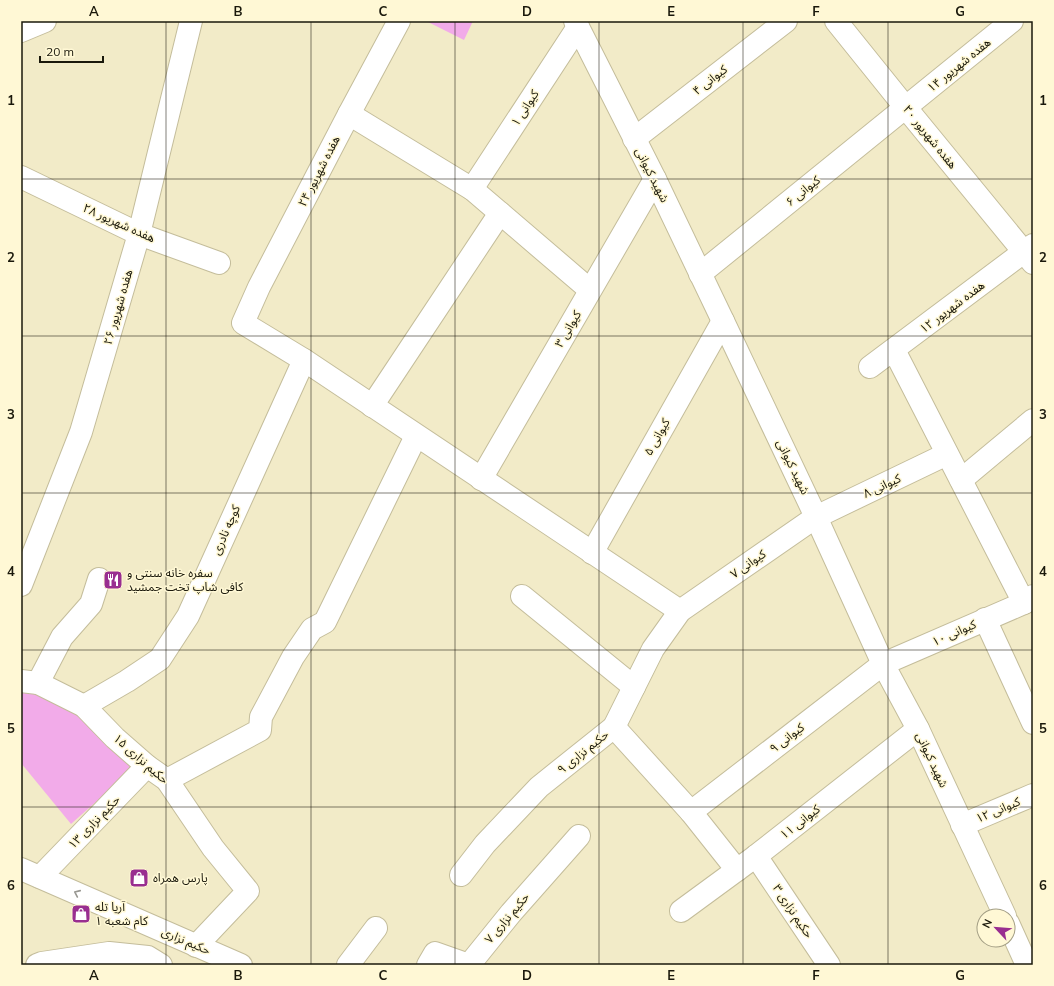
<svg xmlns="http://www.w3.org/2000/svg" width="1054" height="986" font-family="Mulish,'Noto Sans Arabic',sans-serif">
  <rect width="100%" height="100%" fill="#f2ebc8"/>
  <g fill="#f2abe9">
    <path d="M429 21H473L464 40 428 22Z"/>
    <path d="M21 691 69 702 133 769 71 824 21 763Z"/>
  </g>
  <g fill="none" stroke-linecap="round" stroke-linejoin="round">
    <g stroke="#c4bd9b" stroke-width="24">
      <g id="minor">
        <path d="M399 21 349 114 259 287 243 323 304 360 680 611"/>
        <path d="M575 21 655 179 723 321 816 517 883 664 918 729 1005 916"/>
        <path d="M836 21 906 108 1033 263"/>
        <path d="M21 31 45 21"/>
        <path d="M349 114 472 189 590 290"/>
        <path d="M634 139 786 21"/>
        <path d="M21 177 139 234 219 263"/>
        <path d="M472 189 578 27"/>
        <path d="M700 274 1012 21"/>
        <path d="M894 350 1024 603"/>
        <path d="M870 367 1033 245"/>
        <path d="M372 406 500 213"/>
        <path d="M481 479 655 179"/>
        <path d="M961 480 1033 420"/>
        <path d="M592 553 723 321"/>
        <path d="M21 585 81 432 139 234 191 21"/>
        <path d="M522 596 634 687"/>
        <path d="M985 619 1033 723"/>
        <path d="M21 681 38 683 84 706 115 738 147 766 167 780 213 848 248 891 196 946"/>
        <path d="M38 683 62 637 91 604 99 579"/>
        <path d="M84 706 127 681 160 659 188 616 304 360"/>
        <path d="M614 727 691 812 737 870"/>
        <path d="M167 780 260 730 261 717 293 657 312 629 325 622 416 436"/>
        <path d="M691 812 883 664 1024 603 1033 596"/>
        <path d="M962 825 1033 795"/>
        <path d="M756 856 829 965"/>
        <path d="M21 869 241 965"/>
        <path d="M461 875 485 844 539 787 614 727 653 649 680 611 816 517 947 454"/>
        <path d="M40 877 147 766"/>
        <path d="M681 911 756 856 918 729"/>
        <path d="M1008 923 1027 965"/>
        <path d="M37 965 42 963 109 953 148 957 161 965"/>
        <path d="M348 965 376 928"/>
        <path d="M428 965 435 953 469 965 511 913 579 836"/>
      </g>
    </g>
    <use href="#minor" stroke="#fff" stroke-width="22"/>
  </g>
  <defs><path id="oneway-chevron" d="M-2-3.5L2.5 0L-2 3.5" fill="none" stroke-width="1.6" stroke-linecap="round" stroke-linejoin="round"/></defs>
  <use stroke="#989791" href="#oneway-chevron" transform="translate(77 893) rotate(-156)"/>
  <path fill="none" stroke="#1a180b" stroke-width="1" stroke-opacity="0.55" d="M166 21V965M311 21V965M455 21V965M599 21V965M743 21V965M888 21V965M21 179H1033M21 336H1033M21 493H1033M21 650H1033M21 807H1033"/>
  <defs>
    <g id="restaurant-square" transform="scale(1)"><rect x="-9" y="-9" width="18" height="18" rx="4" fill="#992e90" stroke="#fff8d5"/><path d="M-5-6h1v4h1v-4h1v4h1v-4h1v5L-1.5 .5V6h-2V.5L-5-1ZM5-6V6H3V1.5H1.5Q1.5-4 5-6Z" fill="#fff"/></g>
    <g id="shop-square" transform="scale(1)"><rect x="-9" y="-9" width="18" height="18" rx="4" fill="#992e90" stroke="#fff8d5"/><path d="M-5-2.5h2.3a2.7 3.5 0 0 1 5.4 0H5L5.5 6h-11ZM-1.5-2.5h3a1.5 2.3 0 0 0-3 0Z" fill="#fff"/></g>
  </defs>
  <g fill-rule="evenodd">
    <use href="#restaurant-square" x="113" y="580"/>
    <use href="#shop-square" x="139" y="878"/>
    <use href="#shop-square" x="81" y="914"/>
  </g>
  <g text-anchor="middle" stroke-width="3" stroke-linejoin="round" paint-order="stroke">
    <g font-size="12" fill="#1a180b" stroke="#fff8d5">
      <text transform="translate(959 65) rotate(-39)" y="4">هفده شهریور ۱۴</text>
      <text transform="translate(710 80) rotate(-38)" y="4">کیوانی ۴</text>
      <text transform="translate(525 108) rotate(-57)" y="4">کیوانی ۱</text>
      <text transform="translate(930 137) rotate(51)" y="4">هفده شهریور ۲۰</text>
      <text transform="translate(319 171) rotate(-63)" y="4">هفده شهریور ۲۴</text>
      <text transform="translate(652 175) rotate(63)" y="4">شهید کیوانی</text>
      <text transform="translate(803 191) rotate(-39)" y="4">کیوانی ۶</text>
      <text transform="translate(119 223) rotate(24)" y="4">هفده شهریور ۲۸</text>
      <text transform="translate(118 307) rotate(-74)" y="4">هفده شهریور ۲۶</text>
      <text transform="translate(952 307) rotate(-37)" y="4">هفده شهریور ۱۲</text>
      <text transform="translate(568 329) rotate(-60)" y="4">کیوانی ۳</text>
      <text transform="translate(657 437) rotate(-61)" y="4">کیوانی ۵</text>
      <text transform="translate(793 467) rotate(64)" y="4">شهید کیوانی</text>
      <text transform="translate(882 486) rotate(-25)" y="4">کیوانی ۸</text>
      <text transform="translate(226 530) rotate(-66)" y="4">کوچه نادری</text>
      <text transform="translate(748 564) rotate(-35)" y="4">کیوانی ۷</text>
      <text transform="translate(954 633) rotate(-24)" y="4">کیوانی ۱۰</text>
      <text transform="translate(787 738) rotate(-38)" y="4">کیوانی ۹</text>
      <text transform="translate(583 752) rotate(-39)" y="4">حکیم نزاری ۹</text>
      <text transform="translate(141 759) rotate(41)" y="4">حکیم نزاری ۱۵</text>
      <text transform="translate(932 760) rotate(65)" y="4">شهید کیوانی</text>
      <text transform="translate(998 810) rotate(-23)" y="4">کیوانی ۱۲</text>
      <text transform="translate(94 822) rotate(-46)" y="4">حکیم نزاری ۱۳</text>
      <text transform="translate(800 822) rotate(-38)" y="4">کیوانی ۱۱</text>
      <text transform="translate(793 911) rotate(56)" y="4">حکیم نزاری ۳</text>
      <text transform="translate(507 918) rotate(-50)" y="4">حکیم نزاری ۷</text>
      <text transform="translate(186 941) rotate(23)" y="4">حکیم نزاری</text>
    </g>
    <g font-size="12" fill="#1a180b" stroke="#fff8d5" text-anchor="start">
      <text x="127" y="577">سفره خانه سنتی و<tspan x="127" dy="14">کافی شاپ تخت جمشید</tspan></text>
      <text x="153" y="882">پارس همراه</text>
      <text x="95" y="911">آریا تله<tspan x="95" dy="14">کام شعبه ۱</tspan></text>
    </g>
  </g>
  <rect width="1054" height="986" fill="none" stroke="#fff8d5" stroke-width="44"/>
  <g transform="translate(996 928) rotate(296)"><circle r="19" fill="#fff8d5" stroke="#a39e84"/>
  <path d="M0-3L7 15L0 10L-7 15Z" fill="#992e90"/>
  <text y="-6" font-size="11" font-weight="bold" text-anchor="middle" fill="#1a180b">N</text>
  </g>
  <path d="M40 56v6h63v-6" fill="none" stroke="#1a180b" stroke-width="2"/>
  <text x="46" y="56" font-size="12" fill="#1a180b" stroke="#fff8d5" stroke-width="3" paint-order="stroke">20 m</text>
  <rect x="22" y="22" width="1010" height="942" fill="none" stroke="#1a180b" stroke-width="1.5"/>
  <g font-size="13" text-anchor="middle" font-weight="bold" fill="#1a180b">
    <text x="94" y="16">A</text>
    <text x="238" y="16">B</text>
    <text x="383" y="16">C</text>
    <text x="527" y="16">D</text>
    <text x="671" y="16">E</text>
    <text x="816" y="16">F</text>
    <text x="960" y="16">G</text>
    <text x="11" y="105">1</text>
    <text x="1043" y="105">1</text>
    <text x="11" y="262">2</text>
    <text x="1043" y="262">2</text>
    <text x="11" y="419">3</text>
    <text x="1043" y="419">3</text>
    <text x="11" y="576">4</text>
    <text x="1043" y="576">4</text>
    <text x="11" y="733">5</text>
    <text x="1043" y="733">5</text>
    <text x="11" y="890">6</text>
    <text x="1043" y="890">6</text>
    <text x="94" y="980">A</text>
    <text x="238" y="980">B</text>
    <text x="383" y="980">C</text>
    <text x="527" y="980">D</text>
    <text x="671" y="980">E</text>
    <text x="816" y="980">F</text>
    <text x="960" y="980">G</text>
  </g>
</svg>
